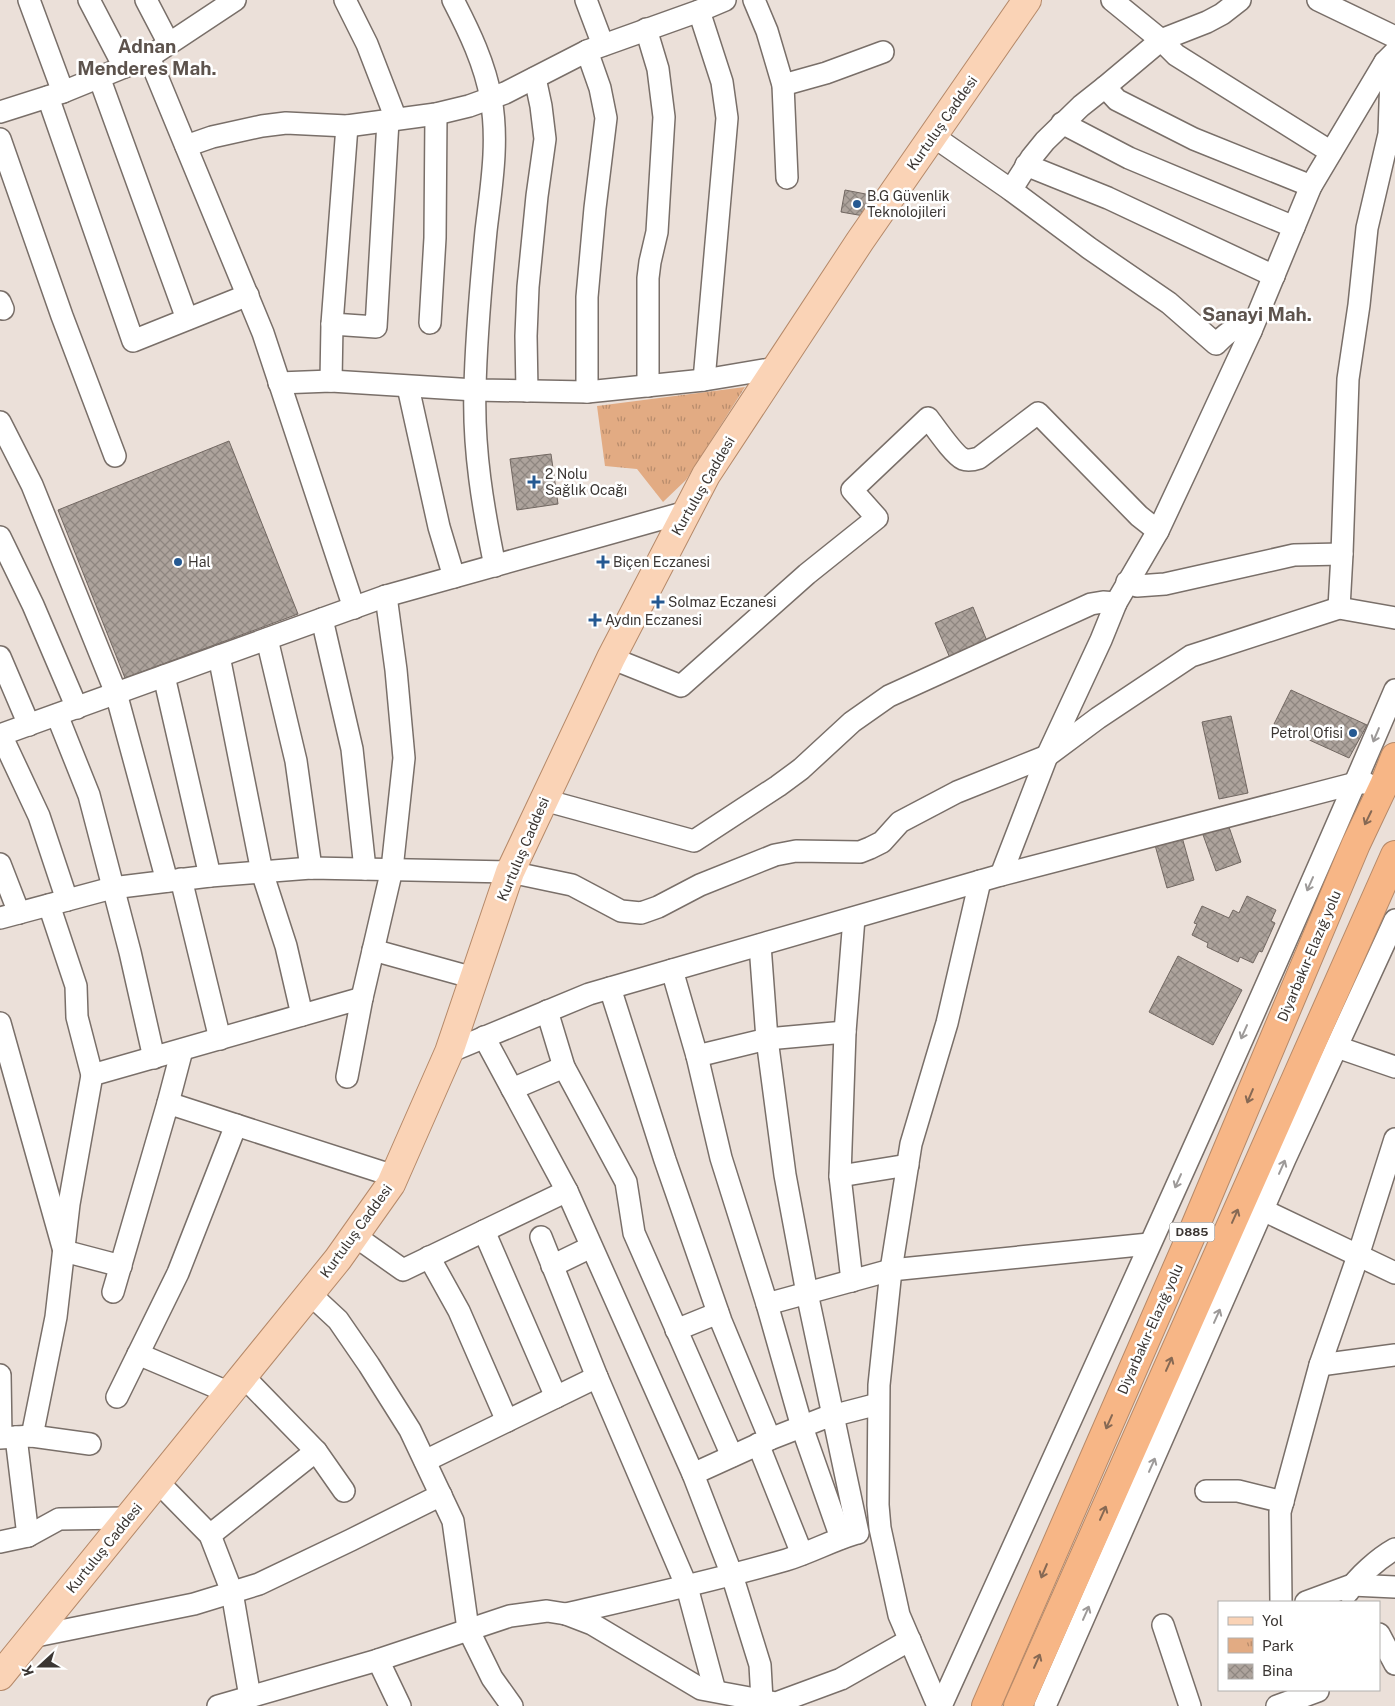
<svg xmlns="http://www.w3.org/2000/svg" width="1395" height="1706" font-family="'Public Sans',sans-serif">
  <defs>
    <pattern id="park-tufts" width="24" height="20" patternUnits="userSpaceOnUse" patternTransform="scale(1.25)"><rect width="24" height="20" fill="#e2ab83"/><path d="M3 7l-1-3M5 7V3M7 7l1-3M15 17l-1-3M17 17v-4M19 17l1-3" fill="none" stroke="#b88c6c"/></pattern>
    <pattern id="building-cross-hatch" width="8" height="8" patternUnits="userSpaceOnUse" patternTransform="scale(1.25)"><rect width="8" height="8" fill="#ada39c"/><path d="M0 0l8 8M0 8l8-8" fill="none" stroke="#8e8680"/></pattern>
  </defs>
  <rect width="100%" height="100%" fill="#ebe0d9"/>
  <path fill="url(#park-tufts)" d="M745 387 686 480 663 502 637 469 605 466 597 406Z"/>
  <g fill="url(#building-cross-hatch)" stroke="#726862">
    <path d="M845 190 876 196 864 216 841 212Z"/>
    <path d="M229 441 298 614 125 678 58 510Z"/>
    <path d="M551 454 558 504 517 510 510 459Z"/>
    <path d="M973 607 987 641 950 658 935 623Z"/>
    <path d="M1291 690 1367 725 1349 758 1274 724Z"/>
    <path d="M1231 716 1248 793 1219 799 1202 722Z"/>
    <path d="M1228 824 1241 862 1216 871 1202 832Z"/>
    <path d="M1182 837 1194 880 1167 888 1155 845Z"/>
    <path d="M1247 896 1276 910 1271 921 1275 923 1262 952 1259 951 1253 963 1240 957 1238 962 1207 947 1208 943 1192 935 1197 924 1194 923 1202 906 1229 918 1233 910 1239 913Z"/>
    <path d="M1178 956 1242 990 1213 1045 1149 1012Z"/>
  </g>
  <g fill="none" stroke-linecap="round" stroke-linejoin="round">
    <g stroke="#796f69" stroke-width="24">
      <g id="minor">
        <path d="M29 0 63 92"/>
        <path d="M89 0 124 67"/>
        <path d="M146 0 169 44"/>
        <path d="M345 0 367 44 396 119"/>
        <path d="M453 0C469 31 485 64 491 99 499 142 491 188 486 231 481 283 476 336 475 389 473 449 483 508 495 566"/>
        <path d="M586 0 603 45"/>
        <path d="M754 0 767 31 783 85 787 178"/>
        <path d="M1112 0 1161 40 1176 55 1331 152"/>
        <path d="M1318 0 1395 37"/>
        <path d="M699 11 722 82 727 118 704 380"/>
        <path d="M646 29 658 69 664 117 657 232 650 262 648 278V386"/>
        <path d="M587 51 600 88 606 118 595 208 587 297V392"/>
        <path d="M149 57 263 333 354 608"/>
        <path d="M99 77 187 319"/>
        <path d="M783 85 826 73 883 52"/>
        <path d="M1105 87 1117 100 1194 139 1311 186"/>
        <path d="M48 97 133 341 248 295"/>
        <path d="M0 112 63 92 149 57 235 0"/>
        <path d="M1062 123 1129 158 1294 227"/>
        <path d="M933 136 1011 190 1089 248 1169 303 1216 344C1228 332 1233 326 1251 331"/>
        <path d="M0 139 62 316 115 456"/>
        <path d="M186 146 212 137 262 126 286 123 347 126 436 114 469 106 505 93 587 51 699 11 725 0"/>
        <path d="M1026 165 1108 198 1274 276"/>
        <path d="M1011 190 1032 157 1045 141 1081 106 1105 87 1161 40 1207 22 1222 14 1240 0"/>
        <path d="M0 302 3 309"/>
        <path d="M430 323 435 238 436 114"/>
        <path d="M332 324 376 327 388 121"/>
        <path d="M331 381 332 324 347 126"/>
        <path d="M279 383 331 381 475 390 587 392 704 380 776 368"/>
        <path d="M408 387 439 527 454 577"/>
        <path d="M527 391 526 336 528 287 537 196 545 139 541 106 535 78"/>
        <path d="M0 422 32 485 116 693 167 881"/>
        <path d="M0 537 33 605 77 708"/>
        <path d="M1127 582 1137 586 1165 584 1294 555 1342 554"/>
        <path d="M1339 608 1342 554 1348 379 1359 305 1367 228 1389 134 1391 75 1385 62"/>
        <path d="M322 619 352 749 365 869"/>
        <path d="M267 639 296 761 311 868"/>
        <path d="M219 656 262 872 286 946 302 1015"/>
        <path d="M0 657 29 725"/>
        <path d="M611 658 681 686 807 574 877 518 852 490 928 418C935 427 954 455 963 459 968 461 973 460 979 458L1038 413 1139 516 1158 531"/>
        <path d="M164 676 210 876"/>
        <path d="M57 715 89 795 130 952 154 1058"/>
        <path d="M0 735 386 596 686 512"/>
        <path d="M1 735 39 816 67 900"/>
        <path d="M544 800 694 841 778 786 801 769 852 722 889 696 1091 604 1103 602 1116 603"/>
        <path d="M0 864 19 913"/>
        <path d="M1001 875 1047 756 1101 640 1116 603 1158 531 1188 467 1251 331 1311 186 1385 62 1395 52"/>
        <path d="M181 879 220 1039"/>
        <path d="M49 905 76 986 77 1017 92 1075"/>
        <path d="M0 918 112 888 210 876 311 868 510 872 572 885 621 911 641 913 658 907 700 885 775 855 796 851 860 852 870 848 882 842 900 822 957 792 1047 756 1098 718 1191 656 1339 608 1395 618"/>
        <path d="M760 945 767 1039 785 1175 807 1293 858 1533"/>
        <path d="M373 950 474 978"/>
        <path d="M672 970 697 1056 721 1158 767 1304 802 1427 841 1538"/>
        <path d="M610 988 665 1160 721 1321 770 1439"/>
        <path d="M362 998 392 869 404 758 396 670 386 596"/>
        <path d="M547 1011 564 1067 626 1182 634 1233 732 1456"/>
        <path d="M0 1023 64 1251 121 1266"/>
        <path d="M484 1037 567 1191 693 1474 732 1575 760 1665 762 1700 756 1706"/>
        <path d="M1337 1047 1395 1067"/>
        <path d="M449 1052 589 994 1001 875 1356 783H1366"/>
        <path d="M697 1056 767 1039 845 1032"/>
        <path d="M512 1089 564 1067"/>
        <path d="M168 1103 182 1050"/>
        <path d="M840 1176 908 1165"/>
        <path d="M1263 1210 1395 1273"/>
        <path d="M484 1231 556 1397"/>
        <path d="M355 1236 403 1270 567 1191"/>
        <path d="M541 1237 597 1377 687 1587 715 1691"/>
        <path d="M429 1257 459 1311 507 1421"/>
        <path d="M552 1266 591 1247"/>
        <path d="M852 1281 840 1176 845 1032 854 918"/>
        <path d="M113 1292 168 1103 394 1176"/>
        <path d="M310 1294 338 1320 369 1365 410 1430 453 1521 468 1629 492 1678 512 1706"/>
        <path d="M767 1304 891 1270 1149 1244"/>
        <path d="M676 1330 718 1313"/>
        <path d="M138 1354 230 1393"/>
        <path d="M1320 1365 1395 1355"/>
        <path d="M0 1375 1 1437"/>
        <path d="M117 1397 178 1273 236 1125"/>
        <path d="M32 1436 56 1317 69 1204 92 1075 362 998 347 1077"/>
        <path d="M16 1437 28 1536"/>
        <path d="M0 1438 32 1436 90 1444"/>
        <path d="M758 1444 802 1554"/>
        <path d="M316 1451 344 1491"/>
        <path d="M425 1461 597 1377"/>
        <path d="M693 1474 770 1439 824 1418 878 1404"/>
        <path d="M158 1482 210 1535 232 1592 250 1697"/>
        <path d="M1206 1491H1238L1283 1502"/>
        <path d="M210 1535 316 1451 243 1376"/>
        <path d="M0 1542 28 1536 59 1519 128 1518"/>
        <path d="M1348 1592C1357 1577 1379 1558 1395 1549"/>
        <path d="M1281 1602 1280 1512 1320 1365 1358 1256 1395 1139"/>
        <path d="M1306 1602 1352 1585 1395 1587"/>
        <path d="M566 1614C640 1597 713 1581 786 1560 809 1553 831 1541 854 1534"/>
        <path d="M1163 1625 1190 1706"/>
        <path d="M1379 1634 1395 1664"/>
        <path d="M31 1637 194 1604 259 1584 351 1540 441 1495"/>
        <path d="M378 1660 400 1706"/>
        <path d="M218 1706 378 1660 510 1616 547 1611 566 1614 592 1624 701 1689 776 1703 841 1679 910 1640"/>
        <path d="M938 1706 899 1615 880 1528 878 1505 879 1385 891 1270 911 1144 947 1023 980 881"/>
        <path d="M941 1706C1094 1368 1249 1031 1395 690"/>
        <path d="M1045 1706 1285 1159 1395 920"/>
        <path d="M1277 1706 1318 1691"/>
      </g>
    </g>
    <g stroke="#b58969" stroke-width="30">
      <path id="major" d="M0 1676 338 1259 391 1184 449 1052 510 872 611 658 706 475 860 241 1027 0"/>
    </g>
    <g stroke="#b58969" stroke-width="30">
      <g id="highway">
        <path d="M986 1706 1194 1229 1356 844 1384 785 1395 757"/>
        <path d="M1018 1706 1395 855"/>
      </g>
    </g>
    <use href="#minor" stroke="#fff" stroke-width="21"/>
    <use href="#major" stroke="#fad3b6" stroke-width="28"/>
    <use href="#highway" stroke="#f7b686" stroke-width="28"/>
  </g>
  <defs><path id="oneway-shaft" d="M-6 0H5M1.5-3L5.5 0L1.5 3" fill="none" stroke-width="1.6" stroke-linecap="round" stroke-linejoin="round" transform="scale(1.25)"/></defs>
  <g stroke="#9d9a99">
    <use href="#oneway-shaft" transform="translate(1376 735) rotate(113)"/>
    <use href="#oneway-shaft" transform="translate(1310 884) rotate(114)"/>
    <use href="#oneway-shaft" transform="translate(1244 1032) rotate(114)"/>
    <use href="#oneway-shaft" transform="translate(1282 1167) rotate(-66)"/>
    <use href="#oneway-shaft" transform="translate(1178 1181) rotate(114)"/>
    <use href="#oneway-shaft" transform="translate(1217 1316) rotate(-66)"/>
    <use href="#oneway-shaft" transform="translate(1152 1465) rotate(-66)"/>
    <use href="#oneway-shaft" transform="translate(1086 1613) rotate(-66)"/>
  </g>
  <g stroke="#866954">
    <use href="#oneway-shaft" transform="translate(1368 818) rotate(116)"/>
    <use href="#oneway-shaft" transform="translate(1250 1096) rotate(113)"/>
    <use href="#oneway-shaft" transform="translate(1235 1216) rotate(-66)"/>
    <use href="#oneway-shaft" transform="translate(1169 1364) rotate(-66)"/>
    <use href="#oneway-shaft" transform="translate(1109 1422) rotate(114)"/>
    <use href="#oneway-shaft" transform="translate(1103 1513) rotate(-66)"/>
    <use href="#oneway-shaft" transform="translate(1044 1571) rotate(113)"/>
    <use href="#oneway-shaft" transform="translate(1037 1661) rotate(-66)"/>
  </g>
  <g fill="#255992" stroke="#fff" stroke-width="2">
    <circle cx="857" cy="204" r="5"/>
    <path d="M531.5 474.5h5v5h5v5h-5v5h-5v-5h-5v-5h5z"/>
    <circle cx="178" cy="562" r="5"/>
    <path d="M600.5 554.5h5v5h5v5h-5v5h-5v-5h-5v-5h5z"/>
    <path d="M655.5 594.5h5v5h5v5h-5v5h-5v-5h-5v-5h5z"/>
    <path d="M592.5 612.5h5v5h5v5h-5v5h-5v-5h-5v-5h5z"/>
    <circle cx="1353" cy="733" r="5"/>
  </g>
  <g text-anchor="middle" stroke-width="5" stroke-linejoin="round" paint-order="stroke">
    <rect fill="#fff" stroke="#767270" stroke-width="1" x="1169.5" y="1222.5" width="45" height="19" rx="4"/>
    <g font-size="12" font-weight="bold" fill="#3b3633">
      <text x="1192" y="1236">D885</text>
    </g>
    <g font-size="14" fill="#3b3633" stroke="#fff">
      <text transform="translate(942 123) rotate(-55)" y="5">Kurtuluş Caddesi</text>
      <text transform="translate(703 486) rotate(-60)" y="5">Kurtuluş Caddesi</text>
      <text transform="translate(523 849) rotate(-67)" y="5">Kurtuluş Caddesi</text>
      <text transform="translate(1309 956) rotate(-67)" y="5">Diyarbakır-Elazığ yolu</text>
      <text transform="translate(356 1231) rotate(-54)" y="5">Kurtuluş Caddesi</text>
      <text transform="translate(1150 1329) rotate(-66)" y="5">Diyarbakır-Elazığ yolu</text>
      <text transform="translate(104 1548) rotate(-51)" y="5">Kurtuluş Caddesi</text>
    </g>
    <g font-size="14" fill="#3b3633" stroke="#fff" text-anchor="start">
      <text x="867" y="201">B.G Güvenlik<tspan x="867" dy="16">Teknolojileri</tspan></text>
      <text x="545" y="479">2 Nolu<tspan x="545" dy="16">Sağlık Ocağı</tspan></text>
      <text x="188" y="567">Hal</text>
      <text x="613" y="567">Biçen Eczanesi</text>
      <text x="668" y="607">Solmaz Eczanesi</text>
      <text x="605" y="625">Aydın Eczanesi</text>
      <text x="1343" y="738" text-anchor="end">Petrol Ofisi</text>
    </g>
    <g font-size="19" font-weight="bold" fill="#5d534d" stroke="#fff">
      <text x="147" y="53">Adnan<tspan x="147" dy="22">Menderes Mah.</tspan></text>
      <text x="1257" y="321">Sanayi Mah.</text>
    </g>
  </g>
  <rect x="1218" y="1601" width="162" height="90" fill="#ffffff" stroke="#b1afad"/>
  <rect x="1228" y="1617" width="25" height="8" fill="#fad3b6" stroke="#b1afad"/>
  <text x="1262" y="1626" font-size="15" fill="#3b3633">Yol</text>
  <rect x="1228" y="1638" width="25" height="15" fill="url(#park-tufts)" stroke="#b1afad"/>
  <text x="1262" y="1651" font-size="15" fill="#3b3633">Park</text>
  <rect x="1228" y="1664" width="25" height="15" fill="url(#building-cross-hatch)" stroke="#b1afad"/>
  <text x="1262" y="1676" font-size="15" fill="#3b3633">Bina</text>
  <g transform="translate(40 1666) rotate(249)" stroke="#ffffff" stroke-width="4" paint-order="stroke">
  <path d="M0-4L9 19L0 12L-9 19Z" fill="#3b3633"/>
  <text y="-8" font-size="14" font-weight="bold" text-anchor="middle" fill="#3b3633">K</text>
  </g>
</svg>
